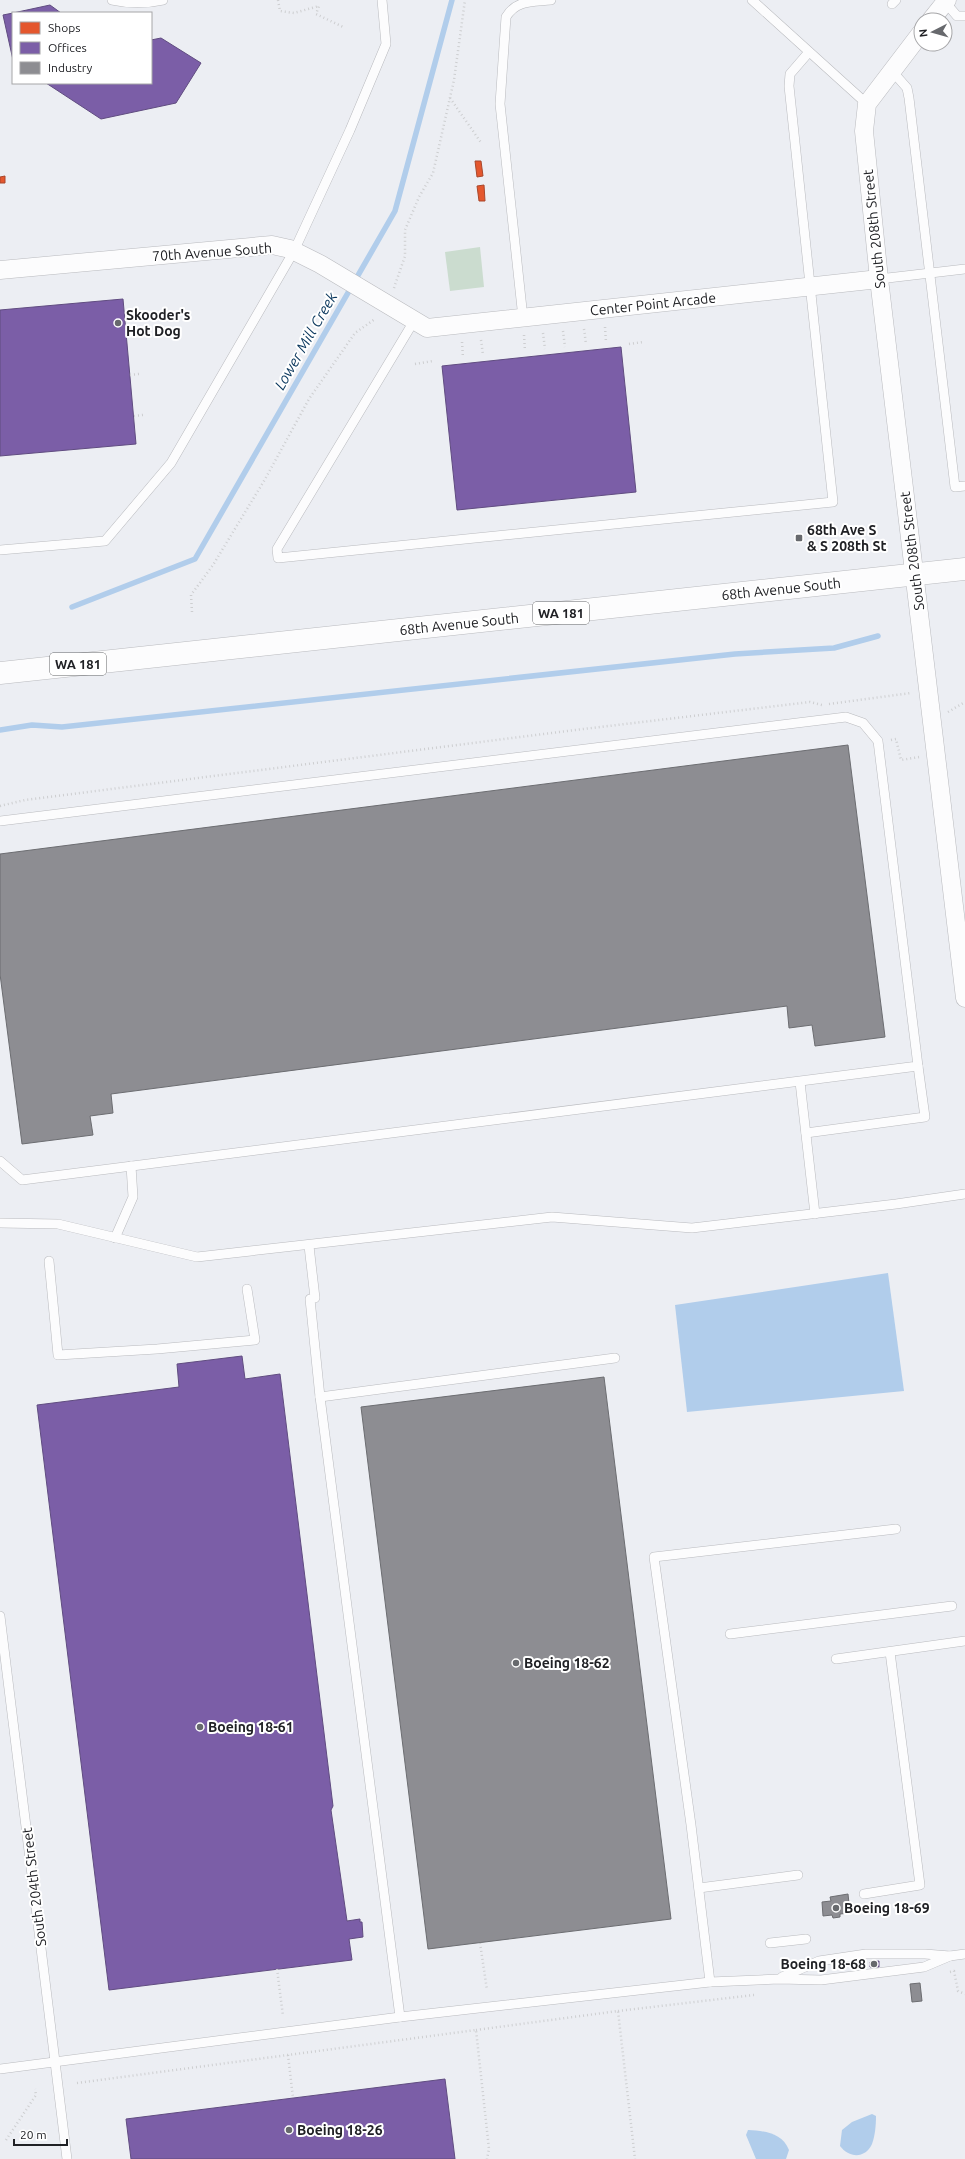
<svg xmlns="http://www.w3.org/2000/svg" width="965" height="2159" font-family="Ubuntu,sans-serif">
  <rect width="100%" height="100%" fill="#eceef3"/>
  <path fill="#cbdccf" d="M480 247 484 287 450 291 445 252Z"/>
  <g fill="#b1cdeb">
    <path d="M888 1273 904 1391 687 1412 675 1305Z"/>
    <path d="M872 2114 876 2116C876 2125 875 2136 872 2144 865 2159 849 2158 840 2146L842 2130 852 2122Z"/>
    <path d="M748 2130C765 2131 782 2133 789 2150L786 2159H756L746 2135Z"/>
  </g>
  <g fill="#e4572e" stroke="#a9472b">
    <path d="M475 161H481L483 176 477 177Z"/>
    <path d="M5 176V183H0V177Z"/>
    <path d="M484 185 485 201H479L477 186Z"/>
  </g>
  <g fill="#7b5ea7" stroke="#604c80">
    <path d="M50 5 61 13H13Z"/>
    <path d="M13 13V60L3 15Z"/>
    <path d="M161 38 201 63 176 103 101 119 46 83H151V40Z"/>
    <path d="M123 299 136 444 0 456V310Z"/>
    <path d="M621 347 636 492 457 510 442 366Z"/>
    <path d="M242 1356 245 1379 280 1374 333 1806 331 1810 347 1921 360 1919V1922H362L363 1937 349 1939 352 1960 109 1990 37 1405 179 1387 177 1364Z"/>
    <path d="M879 1961V1967H870V1962Z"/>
    <path d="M445 2079 455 2159H131L126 2119Z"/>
  </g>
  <g fill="#8d8d92" stroke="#6c6d71">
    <path d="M848 745 885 1037 815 1046 812 1025 789 1028 787 1006 111 1094 113 1113 90 1116 93 1135 22 1144 0 974V854Z"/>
    <path d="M604 1377 671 1919 428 1949 361 1407Z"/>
    <path d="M848 1894 850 1913 840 1914V1917L833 1918 832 1915 823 1916 822 1902 831 1901 830 1897Z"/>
    <path d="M920 1983 922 2001 912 2002 910 1984Z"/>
  </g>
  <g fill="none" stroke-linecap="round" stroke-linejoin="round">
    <g stroke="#b1cdeb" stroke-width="5.5">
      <path d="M72 607 195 559 395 211 452 0"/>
      <path d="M0 730 32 725 62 727 735 654 834 648 878 636"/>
    </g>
    <g stroke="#b9babe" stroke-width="10">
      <g id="lane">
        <path d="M112 0C130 4 145 4 163 0"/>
        <path d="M752 0 867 104"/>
        <path d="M945 2 957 16H965"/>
        <path d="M892 4 896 0"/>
        <path d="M892 71 907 88 909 98 955 487 965 486"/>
        <path d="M879 279 965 269"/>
        <path d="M523 318 500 104 506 17C516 0 532 2 551 0"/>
        <path d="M414 321 277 549 278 558 833 502 789 86 790 74 809 52"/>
        <path d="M0 550 105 541 171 463 294 251 350 130 386 44 382 0"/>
        <path d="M0 821 846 717 863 723 878 741 918 1066 22 1180 0 1161"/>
        <path d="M800 1082 815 1214"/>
        <path d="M806 1133 925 1117 918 1066"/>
        <path d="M0 1223 58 1224 197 1257 552 1217 692 1228 896 1204 965 1194"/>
        <path d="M115 1238 133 1197 131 1166"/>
        <path d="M309 1246 315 1298"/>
        <path d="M49 1261 58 1355 157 1349 255 1340 247 1289"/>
        <path d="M310 1299 320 1397 400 2017"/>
        <path d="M320 1397 615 1358"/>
        <path d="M0 1616 67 2159"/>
        <path d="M730 1634 952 1606"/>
        <path d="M836 1659 965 1641"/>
        <path d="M699 1888 798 1875"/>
        <path d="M864 1894 920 1885 890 1652"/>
        <path d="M770 1943 806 1939"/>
        <path d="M782 1977 819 1961 866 1954H925L950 1956 965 1954"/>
        <path d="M710 1982 691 1825 654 1557 896 1529"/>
        <path d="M0 2069 400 2017 710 1982 779 1979 821 1980 924 1967 950 1956"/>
      </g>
    </g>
    <g stroke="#b9babe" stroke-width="19">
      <g id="street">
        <path d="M931 20 947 0"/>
        <path d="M921 33 867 104 864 131 879 279 965 998"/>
        <path d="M0 270 272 245 290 249 320 264 427 328 879 279"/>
      </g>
    </g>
    <g stroke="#b9babe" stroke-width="23">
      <path id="primary" d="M0 673 965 569"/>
    </g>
    <g stroke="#cdced0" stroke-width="2.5" stroke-dasharray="1 3" stroke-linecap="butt">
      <path d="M278 0 280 11 294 13 319 6 316 14 343 27"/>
      <path d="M450 98 482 144"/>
      <path d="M394 288 405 256V230L419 197 433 173 454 80 465 0"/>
      <path d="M125 320 135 319"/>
      <path d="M605 327 606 342"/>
      <path d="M584 329 586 344"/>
      <path d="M563 331 565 347"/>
      <path d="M543 333 545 349"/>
      <path d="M524 335 525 351"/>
      <path d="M481 340 483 355"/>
      <path d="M462 342 463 358"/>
      <path d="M629 344 643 342"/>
      <path d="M415 364 433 361"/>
      <path d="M130 375 139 374"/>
      <path d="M134 416 143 415"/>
      <path d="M192 612 191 595 213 565 264 481 309 399 355 333 375 319"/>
      <path d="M829 704 911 693"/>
      <path d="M948 712 965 702"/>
      <path d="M891 740 896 739 901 760 919 757"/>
      <path d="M0 806 25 800 575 730 810 702 822 705"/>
      <path d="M480 1943 487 1990"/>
      <path d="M277 1969 283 2016"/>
      <path d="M950 1972 954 1971 958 1991 965 1994"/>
      <path d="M618 2011 754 1995"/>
      <path d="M476 2030 618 2011 635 2159"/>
      <path d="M288 2055 293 2098"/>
      <path d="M77 2083 476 2030 489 2149 487 2159"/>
      <path d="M6 2140 36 2095 35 2089"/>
    </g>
    <use href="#lane" stroke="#fcfcfd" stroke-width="9"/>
    <use href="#street" stroke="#fcfcfd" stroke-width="18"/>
    <use href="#primary" stroke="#fcfcfd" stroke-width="22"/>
  </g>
  <g fill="#67696d" stroke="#fff" stroke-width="1.5">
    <circle cx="118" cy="323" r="4"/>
    <rect x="795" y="534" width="8" height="8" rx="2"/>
    <circle cx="516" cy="1663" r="4"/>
    <circle cx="200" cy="1727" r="4"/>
    <circle cx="836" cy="1908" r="4"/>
    <circle cx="874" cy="1964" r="4"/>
    <circle cx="289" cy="2130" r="4"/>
  </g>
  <g text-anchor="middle" stroke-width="4" stroke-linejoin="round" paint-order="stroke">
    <g fill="#fff" stroke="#636466" stroke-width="1">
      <rect x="533" y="602" width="56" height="22" rx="3"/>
      <rect x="50" y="653" width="56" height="22" rx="3"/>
    </g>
    <g font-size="13" font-weight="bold" fill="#202125">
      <text x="561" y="618">WA 181</text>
      <text x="78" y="669">WA 181</text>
    </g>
    <g font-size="14" fill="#202125" stroke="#fff">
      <text transform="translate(874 229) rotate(-96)" y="5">South 208th Street</text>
      <text transform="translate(212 252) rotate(-4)" y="5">70th Avenue South</text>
      <text transform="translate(653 304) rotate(-6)" y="5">Center Point Arcade</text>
      <text transform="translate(912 551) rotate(-97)" y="5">South 208th Street</text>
      <text transform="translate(781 589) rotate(-6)" y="5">68th Avenue South</text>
      <text transform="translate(459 624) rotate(-6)" y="5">68th Avenue South</text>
      <text transform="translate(34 1887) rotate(-97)" y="5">South 204th Street</text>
    </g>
    <g font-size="14" font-weight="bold" fill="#202125" stroke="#fff" text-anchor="start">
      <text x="126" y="320">Skooder's<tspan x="126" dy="16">Hot Dog</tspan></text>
      <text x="807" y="535">68th Ave S<tspan x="807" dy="16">&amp; S 208th St</tspan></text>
      <text x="524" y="1668">Boeing 18-62</text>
      <text x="208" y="1732">Boeing 18-61</text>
      <text x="844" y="1913">Boeing 18-69</text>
      <text x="866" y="1969" text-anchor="end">Boeing 18-68</text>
      <text x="297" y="2135">Boeing 18-26</text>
    </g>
    <g font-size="15" font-style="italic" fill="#0a375d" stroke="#fff">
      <text transform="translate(306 341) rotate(-60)" y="5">Lower Mill Creek</text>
    </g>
  </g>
  <rect x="12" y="12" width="140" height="72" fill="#ffffff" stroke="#a6a6a8"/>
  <rect x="20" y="22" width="20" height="12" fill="#e4572e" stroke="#a6a6a8"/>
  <text x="48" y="32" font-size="12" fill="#202125">Shops</text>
  <rect x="20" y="42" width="20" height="12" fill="#7b5ea7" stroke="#a6a6a8"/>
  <text x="48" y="52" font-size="12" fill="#202125">Offices</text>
  <rect x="20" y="62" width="20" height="12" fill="#8d8d92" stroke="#a6a6a8"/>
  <text x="48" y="72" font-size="12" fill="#202125">Industry</text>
  <g transform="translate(933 32) rotate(264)"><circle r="19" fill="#ffffff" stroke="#a6a6a8"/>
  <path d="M0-3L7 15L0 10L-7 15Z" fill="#67696d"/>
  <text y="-6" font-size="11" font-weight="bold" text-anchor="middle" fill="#202125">N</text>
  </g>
  <path d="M14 2139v6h53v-6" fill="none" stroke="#202125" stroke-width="2"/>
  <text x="20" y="2139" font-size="12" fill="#202125" stroke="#ffffff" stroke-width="3" paint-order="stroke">20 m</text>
</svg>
